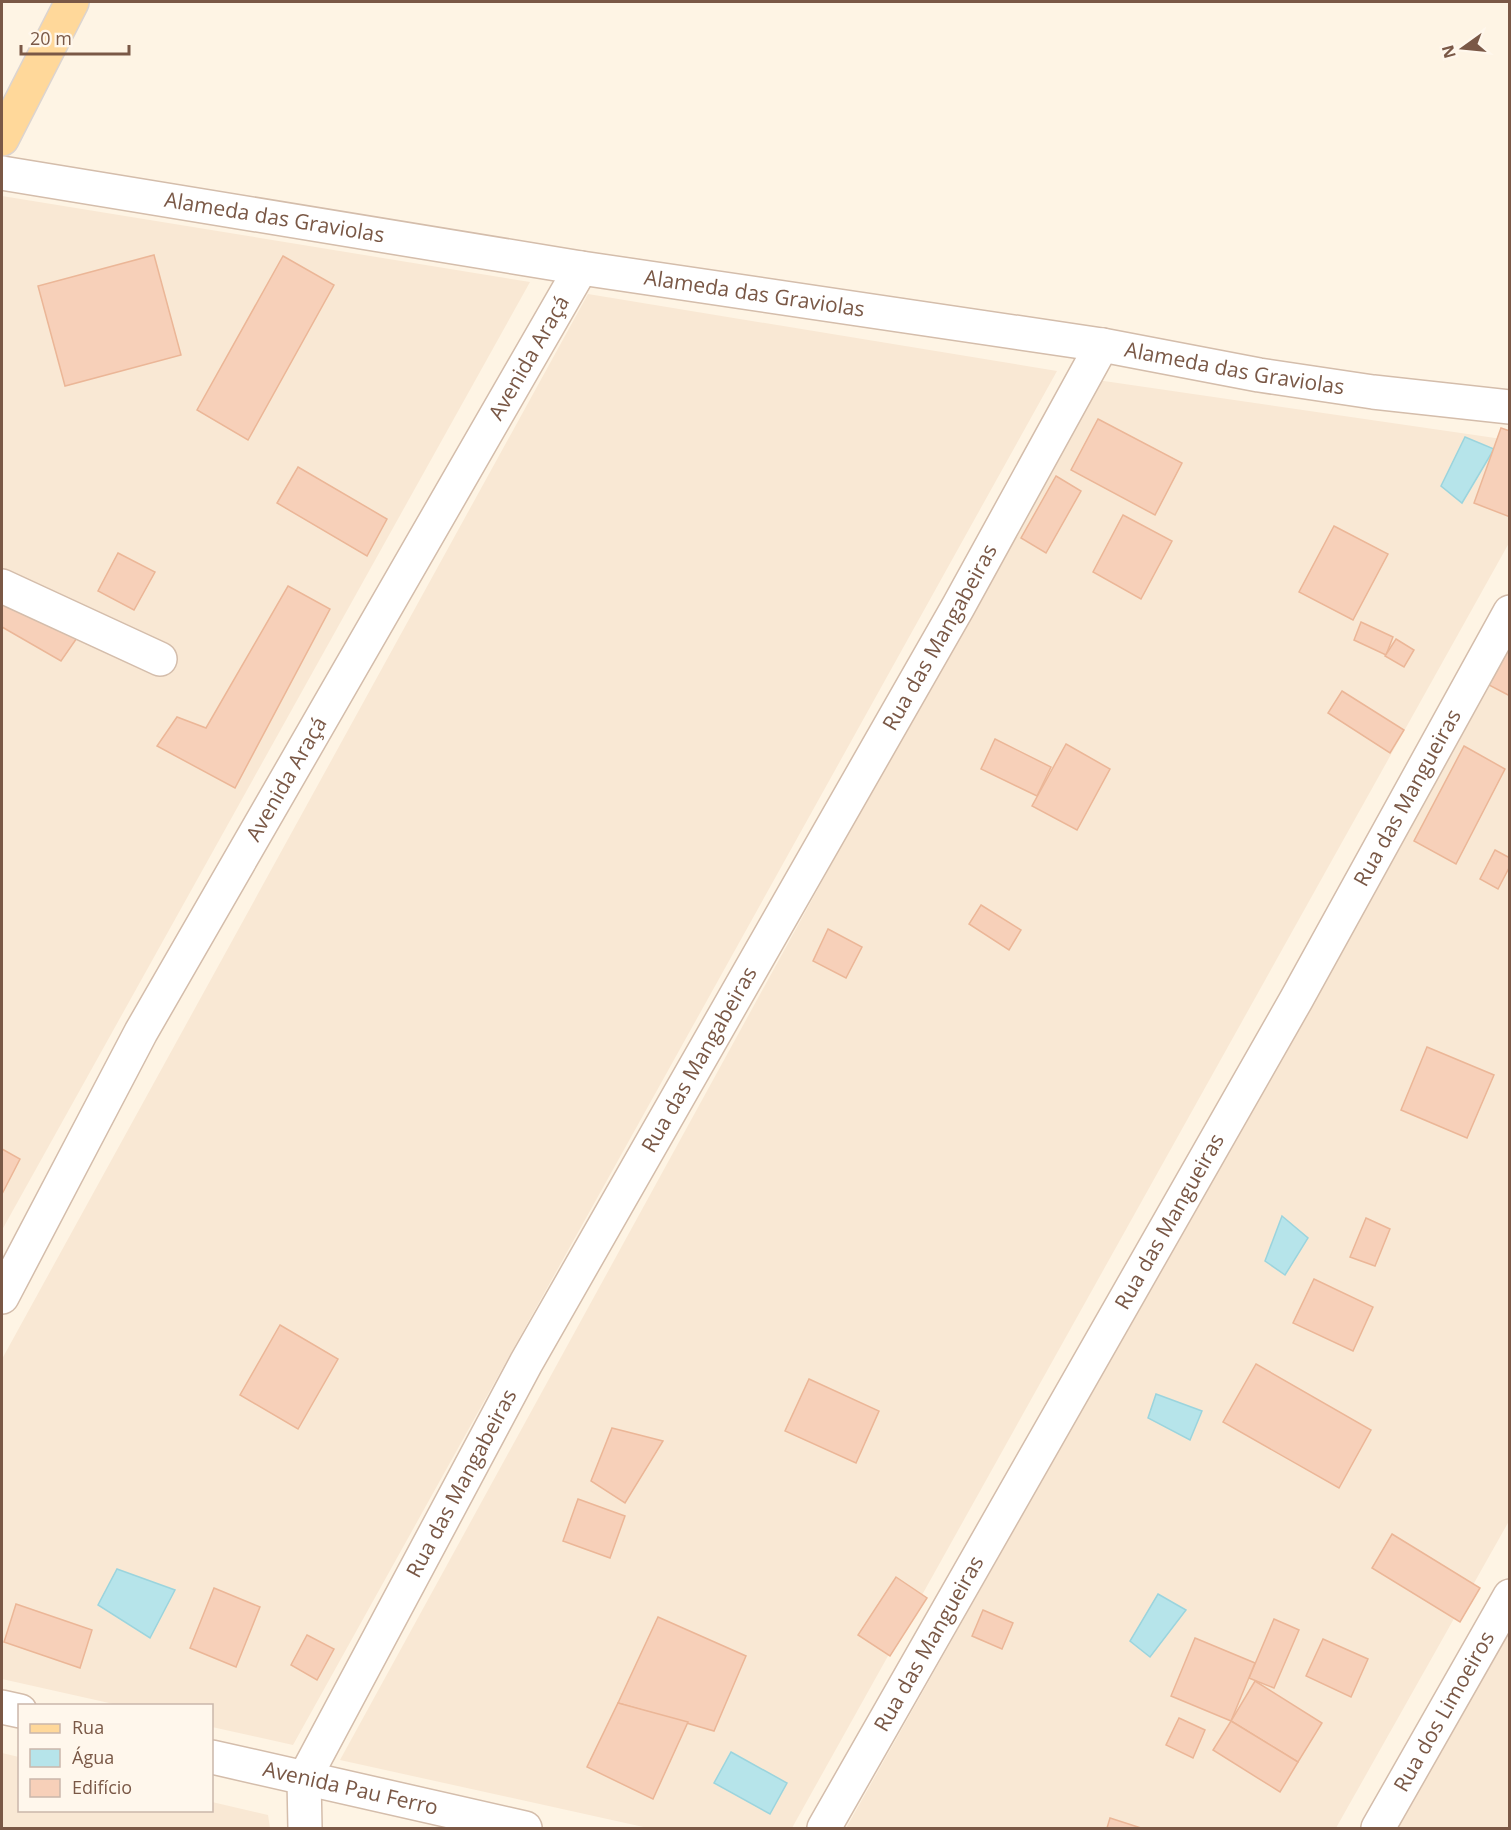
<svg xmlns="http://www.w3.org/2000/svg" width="1511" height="1830" font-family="'Open Sans',sans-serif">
  <rect width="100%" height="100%" fill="#fef4e4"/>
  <g fill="#f9e8d4">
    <path d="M2 196 530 282 2 1230Z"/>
    <path d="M588 294 1057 371 293 1745 212 1727V1706L118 1705 2 1679V1359Z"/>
    <path d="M1097 380 1509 440V543L792 1828H648L340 1760Z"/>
    <path d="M1509 652V1521L1336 1828H846Z"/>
    <path d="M1509 1627V1828H1398Z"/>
    <path d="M2 1753 19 1757 20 1810H212V1802L268 1815 270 1828H2Z"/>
  </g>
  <g fill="#b6e4ea" stroke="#9bd4dd" stroke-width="1.5">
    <path d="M1465 437 1494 449 1462 503 1441 486Z"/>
    <path d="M1282 1216 1308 1238 1285 1275 1265 1261Z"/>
    <path d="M1156 1394 1202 1411 1190 1440 1148 1418Z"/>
    <path d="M117 1569 175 1590 150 1638 98 1605Z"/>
    <path d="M1158 1594 1186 1610 1150 1657 1130 1641Z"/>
    <path d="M731 1752 787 1783 770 1814 714 1783Z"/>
  </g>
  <g fill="#f7d0b9" stroke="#ebb697" stroke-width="1.5">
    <path d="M154 255 181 355 65 386 38 286Z"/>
    <path d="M283 256 334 285 248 440 197 410Z"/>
    <path d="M1098 419 1182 463 1155 515 1071 470Z"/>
    <path d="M1501 428 1510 431V517L1474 503Z"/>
    <path d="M298 467 387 519 367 556 277 503Z"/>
    <path d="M1056 476 1081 491 1046 553 1021 538Z"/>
    <path d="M1123 515 1172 541 1141 599 1093 572Z"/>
    <path d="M1334 526 1388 554 1353 620 1299 592Z"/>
    <path d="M118 553 155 572 134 610 98 591Z"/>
    <path d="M288 586 330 609 235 788 157 746 177 717 206 728Z"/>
    <path d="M2 594 79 635 61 661 2 627Z"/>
    <path d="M1361 622 1393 637 1386 655 1354 640Z"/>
    <path d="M1396 639 1414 650 1404 667 1385 656Z"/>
    <path d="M1510 646V696L1489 685Z"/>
    <path d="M1342 691 1404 730 1390 753 1328 713Z"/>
    <path d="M995 739 1051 767 1037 796 981 769Z"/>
    <path d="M1066 744 1110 769 1077 830 1032 806Z"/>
    <path d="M1464 746 1505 769 1456 864 1414 841Z"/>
    <path d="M1495 850 1510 858V866L1498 889 1480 879Z"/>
    <path d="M981 905 1021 930 1009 950 969 924Z"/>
    <path d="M828 929 862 947 846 978 813 961Z"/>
    <path d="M1427 1047 1494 1075 1467 1138 1401 1110Z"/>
    <path d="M2 1149 20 1159 2 1194Z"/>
    <path d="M1366 1218 1390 1229 1375 1266 1350 1257Z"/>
    <path d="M1314 1279 1373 1307 1353 1351 1293 1323Z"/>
    <path d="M280 1325 338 1359 298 1429 240 1395Z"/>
    <path d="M1256 1364 1371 1430 1339 1488 1223 1422Z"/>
    <path d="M809 1379 879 1411 856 1463 785 1431Z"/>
    <path d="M612 1428 663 1441 625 1503 591 1481Z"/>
    <path d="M578 1499 625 1516 610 1558 563 1541Z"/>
    <path d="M1392 1534 1480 1588 1460 1622 1372 1568Z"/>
    <path d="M896 1577 927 1598 890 1656 858 1635Z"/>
    <path d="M214 1588 260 1607 236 1667 190 1648Z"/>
    <path d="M16 1604 92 1630 80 1668 4 1642Z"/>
    <path d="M983 1610 1013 1623 1002 1649 972 1636Z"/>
    <path d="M658 1617 746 1656 714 1731 618 1703Z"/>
    <path d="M1274 1619 1299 1630 1274 1688 1249 1678Z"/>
    <path d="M307 1635 334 1649 317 1680 291 1665Z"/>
    <path d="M1195 1638 1255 1663 1231 1721 1171 1696Z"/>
    <path d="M1323 1639 1368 1659 1351 1697 1306 1676Z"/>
    <path d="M1255 1681 1322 1723 1298 1762 1231 1721Z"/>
    <path d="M618 1703 688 1722 653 1799 587 1767Z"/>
    <path d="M1179 1718 1205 1730 1193 1758 1166 1745Z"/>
    <path d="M1231 1721 1298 1762 1280 1792 1213 1750Z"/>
    <path d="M1110 1818 1141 1828H1107Z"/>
  </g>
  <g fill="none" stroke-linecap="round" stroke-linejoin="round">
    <g stroke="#d4bdab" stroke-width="36">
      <g id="minor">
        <path id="s1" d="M2 173 581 268 1102 345 1259 375 1373 392 1510 407"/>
        <path d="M2 586 160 659"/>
        <path id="s2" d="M2 1297 141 1032 581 268"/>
        <path d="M2 1707 20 1711"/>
        <path id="s3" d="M212 1757 525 1828"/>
        <path id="s4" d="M305 1828 304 1779 526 1363 958 607 1102 345"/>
        <path id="s5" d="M824 1828 1296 1000 1510 612"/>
        <path id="s6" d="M1378 1828 1510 1596"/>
      </g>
    </g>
    <g stroke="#dcd4cf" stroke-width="36">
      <path id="major" d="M2 139 72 2"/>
    </g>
    <use href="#minor" stroke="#fff" stroke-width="33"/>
    <use href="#major" stroke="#ffd89a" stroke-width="33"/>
  </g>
  <g text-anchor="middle" stroke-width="4.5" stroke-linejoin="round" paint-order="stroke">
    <g font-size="21" fill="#7a5846" stroke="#fff7ec">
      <text dy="7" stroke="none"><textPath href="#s1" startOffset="276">Alameda das Graviolas</textPath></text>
      <text dy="7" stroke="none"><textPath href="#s1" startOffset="762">Alameda das Graviolas</textPath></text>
      <text dy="7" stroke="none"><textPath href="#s2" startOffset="1077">Avenida Araçá</textPath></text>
      <text dy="7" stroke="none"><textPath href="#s1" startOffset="1248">Alameda das Graviolas</textPath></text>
      <text dy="7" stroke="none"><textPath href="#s4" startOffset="1356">Rua das Mangabeiras</textPath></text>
      <text dy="7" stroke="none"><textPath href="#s2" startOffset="591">Avenida Araçá</textPath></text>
      <text dy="7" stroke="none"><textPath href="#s5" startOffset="1184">Rua das Mangueiras</textPath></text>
      <text dy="7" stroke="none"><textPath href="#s4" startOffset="870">Rua das Mangabeiras</textPath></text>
      <text dy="7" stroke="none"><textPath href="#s5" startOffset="698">Rua das Mangueiras</textPath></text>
      <text dy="7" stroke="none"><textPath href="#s4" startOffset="384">Rua das Mangabeiras</textPath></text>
      <text dy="7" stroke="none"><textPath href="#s5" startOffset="212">Rua das Mangueiras</textPath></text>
      <text dy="7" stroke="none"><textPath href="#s6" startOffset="134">Rua dos Limoeiros</textPath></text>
      <text dy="7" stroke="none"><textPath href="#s3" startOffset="142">Avenida Pau Ferro</textPath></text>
    </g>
  </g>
  <rect width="1511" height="1830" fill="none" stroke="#7a5846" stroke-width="6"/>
  <rect x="18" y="1704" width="195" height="108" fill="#fff7ec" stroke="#cab7aa" stroke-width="1.5"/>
  <rect x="30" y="1724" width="30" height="9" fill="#ffd89a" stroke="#cab7aa" stroke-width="1.5"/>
  <text x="72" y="1734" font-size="18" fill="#7a5846">Rua</text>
  <rect x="30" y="1749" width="30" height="18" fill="#b6e4ea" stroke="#cab7aa" stroke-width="1.5"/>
  <text x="72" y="1764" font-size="18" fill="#7a5846">Água</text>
  <rect x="30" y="1779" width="30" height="18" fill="#f7d0b9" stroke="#cab7aa" stroke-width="1.5"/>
  <text x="72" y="1794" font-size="18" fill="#7a5846">Edifício</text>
  <g transform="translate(1463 48) rotate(255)" stroke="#fff7ec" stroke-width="4.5" paint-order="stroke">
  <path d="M0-4.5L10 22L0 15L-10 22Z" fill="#7a5846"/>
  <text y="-9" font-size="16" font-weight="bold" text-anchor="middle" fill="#7a5846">N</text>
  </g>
  <path d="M21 45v9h108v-9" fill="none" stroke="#7a5846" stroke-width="3"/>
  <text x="30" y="45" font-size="18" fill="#7a5846" stroke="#fff7ec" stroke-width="4.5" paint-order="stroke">20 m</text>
</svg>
